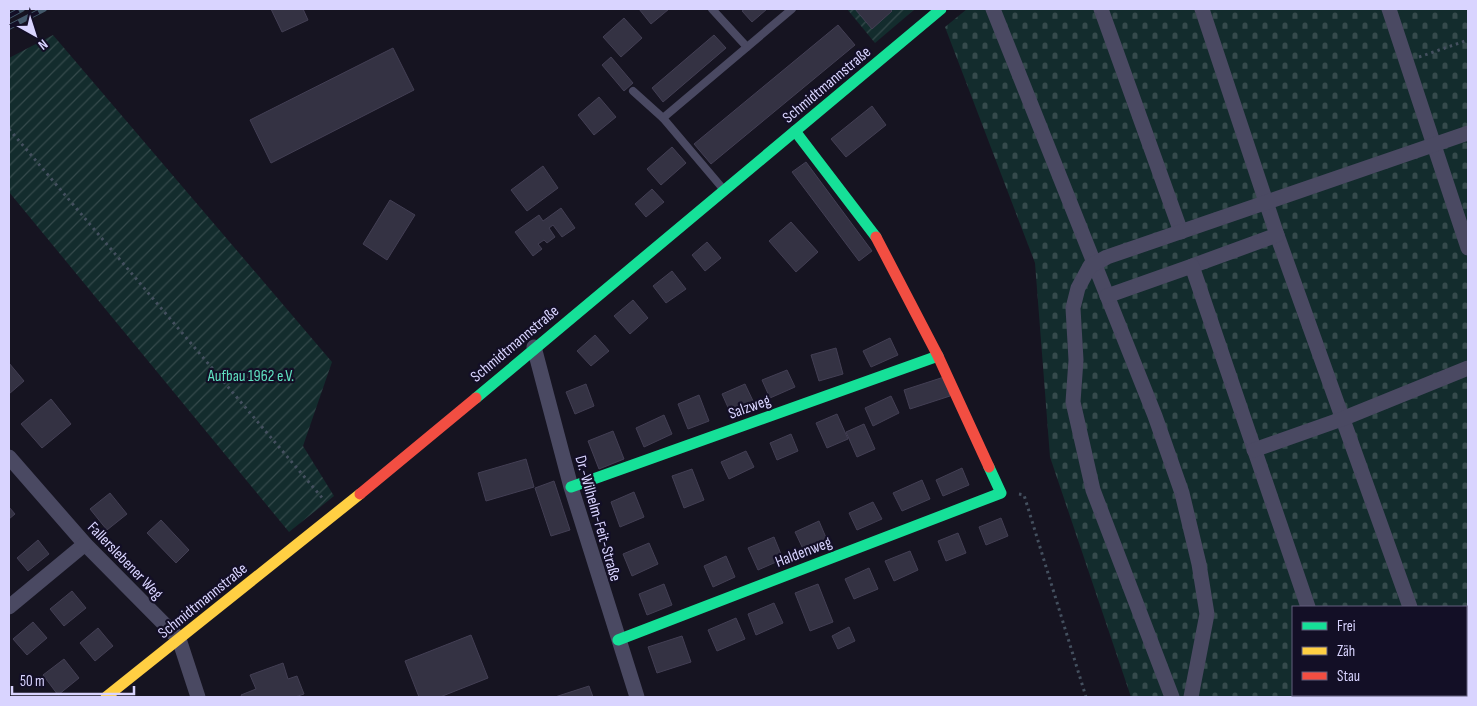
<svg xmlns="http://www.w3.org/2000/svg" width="1477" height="706" font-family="'Sofia Sans Condensed',sans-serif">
  <defs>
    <pattern id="cemetery-stones" width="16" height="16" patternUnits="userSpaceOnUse" patternTransform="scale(1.25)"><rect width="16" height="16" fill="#132c2d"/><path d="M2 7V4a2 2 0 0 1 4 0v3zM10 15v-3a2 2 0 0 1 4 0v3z" fill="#354a4c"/></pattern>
    <pattern id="garden-furrows" width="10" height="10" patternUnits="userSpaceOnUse" patternTransform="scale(1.25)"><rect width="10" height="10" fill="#132c2d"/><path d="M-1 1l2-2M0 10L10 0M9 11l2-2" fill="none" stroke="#354a4c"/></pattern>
  </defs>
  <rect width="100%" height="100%" fill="#161421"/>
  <path fill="url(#cemetery-stones)" fill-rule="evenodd" d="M967 9H1468V697H1131L1050 457 1035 263 945 27ZM1293 607H1466V695H1293Z"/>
  <g fill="url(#garden-furrows)">
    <path d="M847 9H915L875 43Z"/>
    <path d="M53 35 332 362 303 446 334 496 289 532 9 192V58Z"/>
  </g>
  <g fill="#343243" stroke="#433f54">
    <path d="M271 9H303L308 20 282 32Z"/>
    <path d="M639 9H669L651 24Z"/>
    <path d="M745 9H767L752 22 742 11Z"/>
    <path d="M855 9H890L892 11 872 29Z"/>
    <path d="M624 18 642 38 621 57 603 37Z"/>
    <path d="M838 25 855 45 711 164 694 144Z"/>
    <path d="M714 35 726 48 663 102 652 88Z"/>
    <path d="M393 48 414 90 271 163 250 120Z"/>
    <path d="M611 57 633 83 624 91 602 65Z"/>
    <path d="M599 97 616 117 594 135 578 115Z"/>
    <path d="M872 106 886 125 846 157 831 139Z"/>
    <path d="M672 147 686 163 661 185 647 169Z"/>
    <path d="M806 162 872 251 859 261 792 172Z"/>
    <path d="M543 166 558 188 527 211 511 190Z"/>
    <path d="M652 189 664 202 646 217 635 204Z"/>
    <path d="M390 200 415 215 387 260 363 244Z"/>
    <path d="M561 208 575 228 562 237 553 225 549 228 555 237 547 243 544 240 538 244 542 249 533 256 515 232 539 215 543 221Z"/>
    <path d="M791 222 818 252 796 272 769 241Z"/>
    <path d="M707 242 721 258 705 271 692 255Z"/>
    <path d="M672 271 686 289 666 303 653 286Z"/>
    <path d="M633 300 648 318 630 334 614 316Z"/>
    <path d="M595 335 609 351 591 366 577 351Z"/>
    <path d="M890 338 898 355 871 367 863 351Z"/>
    <path d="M836 348 843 374 819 381 811 355Z"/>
    <path d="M9 363 24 381 9 394Z"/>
    <path d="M787 370 795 387 770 398 762 380Z"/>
    <path d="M944 377 950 396 910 409 904 390Z"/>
    <path d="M586 384 594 406 575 414 566 392Z"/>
    <path d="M745 384 754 403 731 414 722 394Z"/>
    <path d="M699 395 709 421 688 429 678 404Z"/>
    <path d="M891 396 899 413 873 426 865 408Z"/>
    <path d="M51 399 71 424 42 448 21 424Z"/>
    <path d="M837 414 848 439 827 448 816 423Z"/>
    <path d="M664 415 672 434 644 447 636 428Z"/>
    <path d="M864 424 875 449 857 457 846 432Z"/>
    <path d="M613 431 624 459 599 469 588 441Z"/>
    <path d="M791 434 798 451 777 460 770 443Z"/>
    <path d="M746 451 754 467 729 479 721 462Z"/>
    <path d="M526 459 534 487 486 501 478 473Z"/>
    <path d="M962 468 969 485 943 496 936 480Z"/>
    <path d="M692 469 704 500 684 508 672 476Z"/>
    <path d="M922 480 930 499 902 511 893 493Z"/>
    <path d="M554 481 570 530 551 536 535 488Z"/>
    <path d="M634 492 644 517 620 527 611 502Z"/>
    <path d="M110 493 127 514 107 530 90 509Z"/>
    <path d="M873 502 882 519 857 530 849 513Z"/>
    <path d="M9 507 15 514 9 519Z"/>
    <path d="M1001 518 1008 536 986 545 979 527Z"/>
    <path d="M161 520 189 550 176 563 147 533Z"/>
    <path d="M819 521 827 540 804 551 795 532Z"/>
    <path d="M958 533 966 553 946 561 938 541Z"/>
    <path d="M774 537 783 559 758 570 748 548Z"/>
    <path d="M38 540 49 554 28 571 17 558Z"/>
    <path d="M649 543 658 564 632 576 623 554Z"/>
    <path d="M910 551 918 570 894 581 885 561Z"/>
    <path d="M726 556 735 577 713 587 704 566Z"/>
    <path d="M869 568 878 589 854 599 845 579Z"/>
    <path d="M664 584 672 605 647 615 639 594Z"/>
    <path d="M818 584 833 622 810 631 795 593Z"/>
    <path d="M72 591 86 608 64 626 50 609Z"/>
    <path d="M774 603 783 623 756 635 748 614Z"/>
    <path d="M736 618 745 639 717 651 708 630Z"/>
    <path d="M33 622 47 638 27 655 13 639Z"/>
    <path d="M849 627 855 641 838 649 832 636Z"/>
    <path d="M98 628 113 646 95 661 80 643Z"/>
    <path d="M471 635 488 678 440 697H419L405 661Z"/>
    <path d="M682 636 691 662 657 673 648 647Z"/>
    <path d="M64 659 79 678 58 695 43 675Z"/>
    <path d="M283 663 288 679 297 676 304 694 295 697H242L241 695 256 689 250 675Z"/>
    <path d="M589 686 593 697H555Z"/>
  </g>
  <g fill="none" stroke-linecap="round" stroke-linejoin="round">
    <g stroke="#44505f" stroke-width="3" stroke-dasharray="2.5 4" stroke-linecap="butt">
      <path d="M1419 57 1468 40"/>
      <path d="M9 129 324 500"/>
      <path d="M1019 494 1024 495 1086 697"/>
    </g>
    <g stroke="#4a4962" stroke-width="8">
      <path d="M712 9 747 47"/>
      <path d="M633 91 663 118"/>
      <path d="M724 190 663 118 792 9"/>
    </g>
    <g stroke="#4a4962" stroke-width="15">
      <path d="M993 9 1155 416 1182 493 1199 564 1207 614 1191 697"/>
      <path d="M1101 9 1181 232"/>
      <path d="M1389 9 1468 248"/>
      <path d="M1277 235 1410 607"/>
      <path d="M1192 266 1277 235 1202 9"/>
      <path d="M1107 296 1192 266 1308 607"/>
      <path d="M534 347 571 487 637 697"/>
      <path d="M1254 450 1342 419 1468 368"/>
      <path d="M9 457 85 544 179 639 198 697"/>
      <path d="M9 607 85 544"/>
      <path d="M1337 695 1338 697"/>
      <path d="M1442 695V697"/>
      <path d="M1172 697 1093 490 1073 402 1076 360 1073 308 1078 288 1090 266 1107 257 1468 133"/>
      <path d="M1454 697 1461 695"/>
    </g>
    <g stroke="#16e098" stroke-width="11">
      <path d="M795 131 876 237"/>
      <path d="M476 398 941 9"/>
      <path d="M571 487 938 356"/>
      <path d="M618 640 1001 493 989 467"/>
    </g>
    <path stroke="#ffcf43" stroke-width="11" d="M106 697 360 494"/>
    <g stroke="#f24e42" stroke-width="11">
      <path d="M876 237 938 356 989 467"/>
      <path d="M360 494 476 398"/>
    </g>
    <g stroke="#43596b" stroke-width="5.5">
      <g id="rail">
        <path d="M9 16 22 9"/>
        <path d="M9 27 44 9"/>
      </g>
    </g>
    <use href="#rail" stroke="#130f26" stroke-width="4" stroke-dasharray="11" stroke-linecap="butt"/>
  </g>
  <g text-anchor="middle" stroke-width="4.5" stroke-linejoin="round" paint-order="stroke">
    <g font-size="16" fill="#d9d4ff" stroke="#130f26">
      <text transform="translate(826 84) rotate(-40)" y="6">Schmidtmannstraße</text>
      <text transform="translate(514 343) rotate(-40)" y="6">Schmidtmannstraße</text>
      <text transform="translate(749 406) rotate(-20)" y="6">Salzweg</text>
      <text transform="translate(599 518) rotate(74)" y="6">Dr.-Wilhelm-Feit-Straße</text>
      <text transform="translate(803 551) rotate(-21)" y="6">Haldenweg</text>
      <text transform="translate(126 560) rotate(46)" y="6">Fallerslebener Weg</text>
      <text transform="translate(202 600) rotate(-39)" y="6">Schmidtmannstraße</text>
    </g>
    <g font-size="16" fill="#5fe0c0" stroke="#130f26">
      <text x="251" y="381">Aufbau 1962 e.V.</text>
    </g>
  </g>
  <rect width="1477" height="706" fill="none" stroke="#d9d4ff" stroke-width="20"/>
  <rect x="1292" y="606" width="175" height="90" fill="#130f26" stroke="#625e7d"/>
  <rect x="1302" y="622" width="25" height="8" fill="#16e098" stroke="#625e7d"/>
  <text x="1337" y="631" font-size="15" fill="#d9d4ff">Frei</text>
  <rect x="1302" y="647" width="25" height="8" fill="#ffcf43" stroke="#625e7d"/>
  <text x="1337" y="656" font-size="15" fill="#d9d4ff">Zäh</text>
  <rect x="1302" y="672" width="25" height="8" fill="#f24e42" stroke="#625e7d"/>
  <text x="1337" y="681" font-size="15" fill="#d9d4ff">Stau</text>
  <g transform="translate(35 35) rotate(141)" stroke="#130f26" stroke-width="4" paint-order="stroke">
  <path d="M0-4L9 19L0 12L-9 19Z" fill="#d9d4ff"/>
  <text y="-8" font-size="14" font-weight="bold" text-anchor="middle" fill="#d9d4ff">N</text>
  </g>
  <path d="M12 686v8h122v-8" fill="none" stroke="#d9d4ff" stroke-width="2.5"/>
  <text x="20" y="686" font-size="15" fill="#d9d4ff" stroke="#130f26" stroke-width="4" paint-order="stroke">50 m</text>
</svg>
